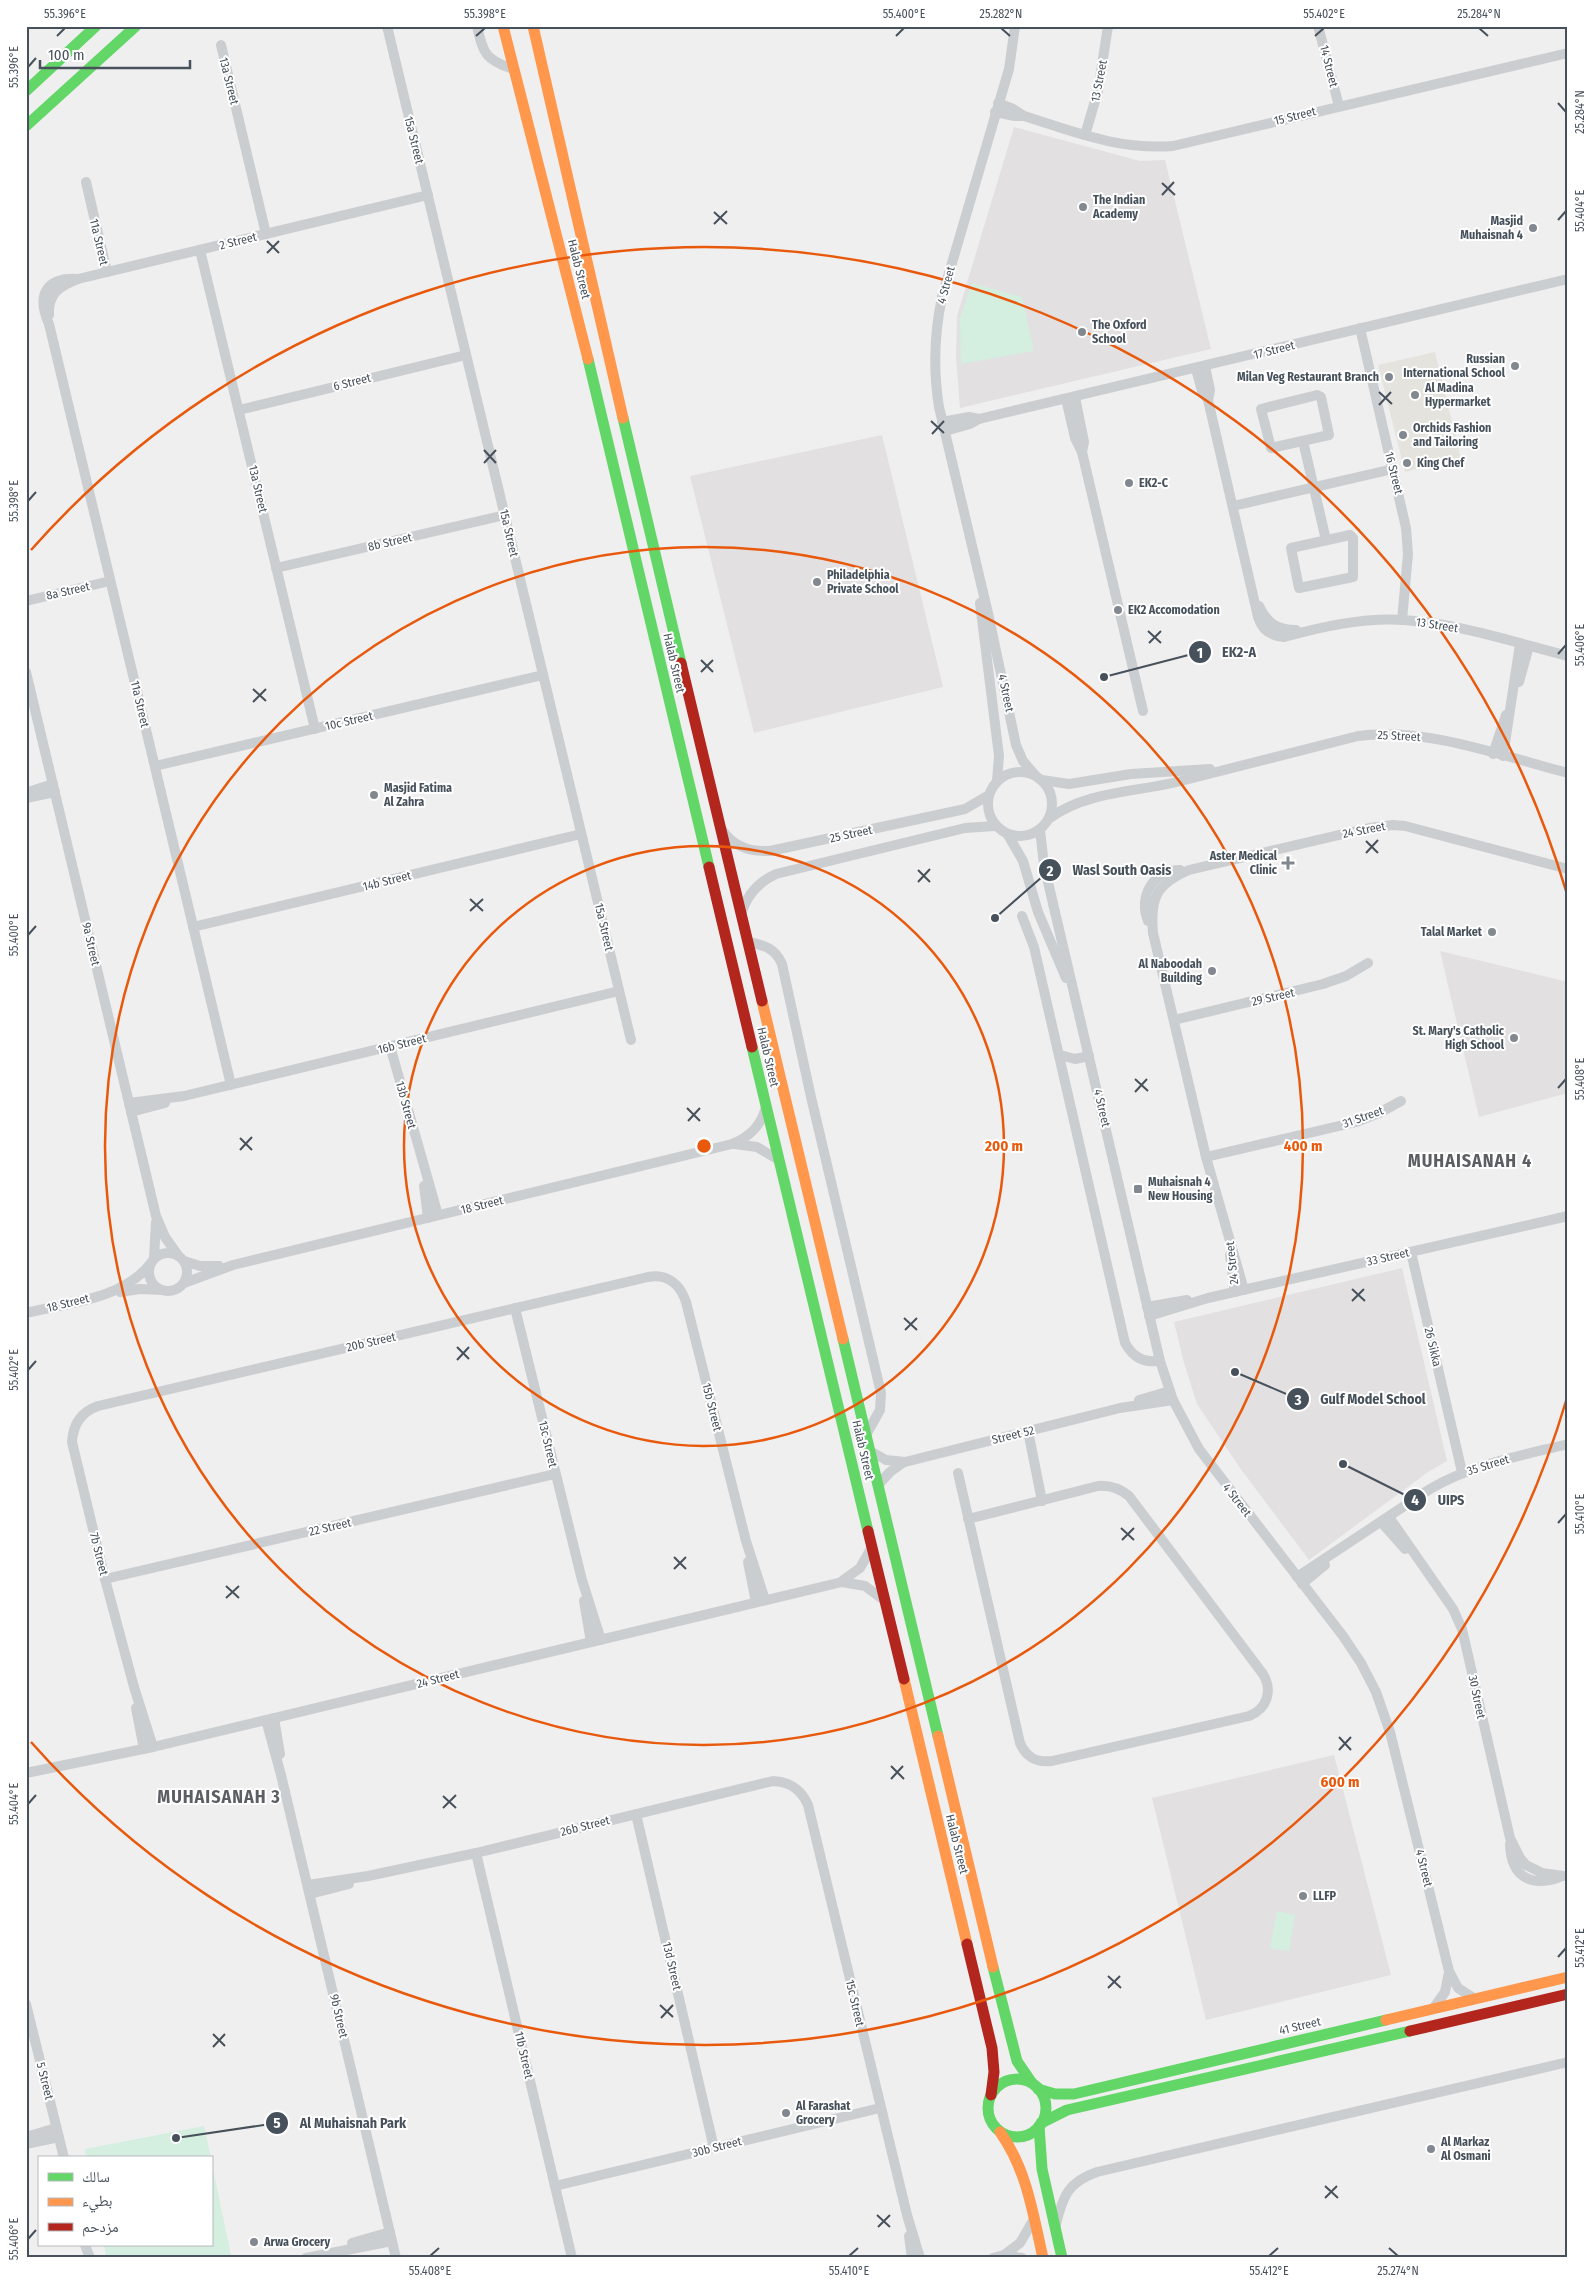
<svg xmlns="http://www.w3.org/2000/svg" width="1594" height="2284" font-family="'Fira Sans Condensed','Noto Naskh Arabic',sans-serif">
  <rect width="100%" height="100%" fill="#f0efef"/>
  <path fill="#e4e3dd" d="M1435 352 1461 459 1405 472 1378 365Z"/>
  <g fill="#e2e0e1">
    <path d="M1014 127 1140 161 1165 160 1211 349 960 408 956 357 957 316Z"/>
    <path d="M882 435 943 687 754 733 690 476Z"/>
    <path d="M1440 951 1568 982V1093L1479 1117Z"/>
    <path d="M1402 1268 1447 1461 1428 1472 1309 1560 1240 1468 1197 1404 1184 1363 1174 1322Z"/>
    <path d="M1334 1755 1391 1975 1206 2020 1152 1798Z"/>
  </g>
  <g fill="#d4eedf">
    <path d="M972 283 1022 297 1034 351 961 364 960 318Z"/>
    <path d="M1277 1911 1295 1915 1289 1951 1270 1948Z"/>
    <path d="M204 2126 211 2158H86L85 2149Z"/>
    <path d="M211 2160 231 2255 218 2258H107L104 2245H211Z"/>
  </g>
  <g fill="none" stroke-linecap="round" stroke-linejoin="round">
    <g stroke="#cbced0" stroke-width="10">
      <path d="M387 26 631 1040"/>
      <path d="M477 26C483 54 486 60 513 69"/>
      <path d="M1015 26 1009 69 942 297C934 335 933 370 939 407L988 613 1016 745 1023 761 1035 775"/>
      <path d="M1318 26 1339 106"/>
      <path d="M221 45 266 234"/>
      <path d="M998 103 1013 109 1024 116C1075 132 1118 150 1173 146L1568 53"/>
      <path d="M995 112 1015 116H1024"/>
      <path d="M1085 135 1098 91 1108 26"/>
      <path d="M86 182 107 272"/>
      <path d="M200 250 315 729"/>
      <path d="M78 279C46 277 36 295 49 324L231 1085"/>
      <path d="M49 315C48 294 59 286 78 279L428 195"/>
      <path d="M1360 328 1406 528 1408 554 1402 620"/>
      <path d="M1205 366 1210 390 1208 400"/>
      <path d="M1196 369 1202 391 1208 400 1258 617C1262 630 1270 636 1284 637 1321 627 1364 617 1404 620 1460 624 1514 642 1568 656"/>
      <path d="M1317 395 1321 397 1329 435 1271 448 1261 409Z"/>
      <path d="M1075 397 1084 442 1082 452"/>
      <path d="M1066 399 1075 438 1082 452 1143 711"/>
      <path d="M239 410 466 355"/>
      <path d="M942 422 969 417 979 419"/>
      <path d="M945 431 970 424 979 419 1568 279"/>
      <path d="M1303 441 1326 540"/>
      <path d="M1233 506 1393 469"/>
      <path d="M1350 535 1353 538V577L1299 588 1291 548Z"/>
      <path d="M276 568 505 515"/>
      <path d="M26 601 110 581"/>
      <path d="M980 603 999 756 997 781"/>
      <path d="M1259 606C1267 623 1277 630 1296 630"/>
      <path d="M26 672 156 1216 165 1237 177 1254"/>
      <path d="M1519 682 1529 646"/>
      <path d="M1493 754 1506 715"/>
      <path d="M1503 756 1520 644"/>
      <path d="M155 766 543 675"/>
      <circle cx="1020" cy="804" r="32"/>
      <path d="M1042 780 1069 784 1131 774 1210 769"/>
      <path d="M28 792 53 784"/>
      <path d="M26 798 55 792"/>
      <path d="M1050 818C1085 792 1135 792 1177 782 1237 767 1297 751 1358 736 1426 727 1502 756 1568 773"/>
      <path d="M1040 830 1044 865 1160 1361 1173 1400 1199 1449 1343 1636 1361 1663 1376 1692 1390 1732 1449 1971 1458 1988 1475 1999"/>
      <path d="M723 831C734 847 751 852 770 851L965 809 989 795"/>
      <path d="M1008 835 1023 861 1038 912 1066 978"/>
      <path d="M741 914C747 895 758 882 776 874L965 828 995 826"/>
      <path d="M1022 916 1034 947 1125 1343C1133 1357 1143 1363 1160 1361"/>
      <path d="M1148 921C1138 897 1153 870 1180 870"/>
      <path d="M193 927 581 834"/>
      <path d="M748 942C764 945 775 948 782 964L811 1097 881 1393 880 1410 866 1435"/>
      <path d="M1174 1020 1323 984 1346 976 1368 963"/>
      <path d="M390 1046 438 1215"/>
      <path d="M1060 1055 1075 1059 1089 1056"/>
      <path d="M129 1103 184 1096 619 991"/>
      <path d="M131 1112 165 1103"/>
      <path d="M735 1144 757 1147 779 1160"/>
      <path d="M1206 1157 1356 1122 1379 1113 1401 1101"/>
      <path d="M424 1186 428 1218"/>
      <path d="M1411 1252 1462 1472"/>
      <circle cx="168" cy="1272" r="19"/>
      <path d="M1230 1255 1235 1292"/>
      <path d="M154 1258 156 1222"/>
      <path d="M184 1261 200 1266H219"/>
      <path d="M184 1283 233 1265 732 1144C750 1137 761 1126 766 1107"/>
      <path d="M1244 1290 1206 1157 1153 933C1150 898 1156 884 1189 870L1369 828 1393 825 1405 826 1568 869"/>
      <path d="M120 1292 140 1289 161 1290"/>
      <path d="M1147 1307 1187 1300"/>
      <path d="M515 1308 582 1580 601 1640"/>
      <path d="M26 1313C68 1303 124 1299 151 1263"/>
      <path d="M1149 1316 1208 1298 1568 1216"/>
      <path d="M1139 1400 1170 1391"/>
      <path d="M1028 1431 1042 1501"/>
      <path d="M870 1451 886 1460 905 1462 1120 1408 1173 1400"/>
      <path d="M958 1473 1020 1743C1026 1757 1036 1763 1052 1761L1249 1716C1267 1709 1273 1691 1263 1674L1129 1496C1119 1488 1110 1485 1098 1486L968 1519"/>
      <path d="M878 1485 890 1472 904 1462"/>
      <path d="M1389 1517 1453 1609 1462 1629 1510 1838 1520 1858 1526 1865 1542 1873 1563 1876"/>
      <path d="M1381 1522 1405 1549"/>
      <path d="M748 1562 756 1602"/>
      <path d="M1297 1577 1430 1489C1473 1464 1520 1456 1568 1444"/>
      <path d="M105 1579 555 1474"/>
      <path d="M842 1581 860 1568 872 1547"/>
      <path d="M1302 1584 1325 1565"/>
      <path d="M584 1601 591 1642"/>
      <path d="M136 1708 144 1749"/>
      <path d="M274 1718 280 1754"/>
      <path d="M266 1720 281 1775 396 2258"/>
      <path d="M153 1747 134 1687 105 1579 72 1442C73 1424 81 1412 98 1406L648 1277C667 1273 680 1284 686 1302L746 1541 765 1600"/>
      <path d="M26 1773 153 1747 842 1582 865 1586 884 1600"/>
      <path d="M636 1814 714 2148"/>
      <path d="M1510 1844C1511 1876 1530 1888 1560 1877"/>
      <path d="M476 1853 572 2258"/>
      <path d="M308 1885 368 1876 476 1853 773 1781C790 1782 801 1789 808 1805L907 2215 920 2258"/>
      <path d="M310 1894 349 1884"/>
      <path d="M26 2004 64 2158"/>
      <path d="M1433 2009 1445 1992 1449 1972"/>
      <path d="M26 2137 56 2128"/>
      <path d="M26 2144 59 2137"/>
      <path d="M555 2186 880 2108"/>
      <path d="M1056 2224C1063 2196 1068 2182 1097 2172L1568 2062"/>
      <path d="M909 2236 912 2258"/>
      <path d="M352 2243 390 2232"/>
      <path d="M85 2245 90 2258"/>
      <path d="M1004 2255 1020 2243 1034 2219"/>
      <path d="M306 2258 392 2241"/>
      <path d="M993 2258 1004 2255 1022 2258"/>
    </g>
    <g stroke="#63d668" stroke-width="11">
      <path d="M26 91 96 26"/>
      <path d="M26 126 136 26"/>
      <path d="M588 359 709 867"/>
      <path d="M623 418 681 663"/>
      <path d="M752 1047 868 1531"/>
      <path d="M843 1339 938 1736"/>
      <path d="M993 1967 1017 2061 1032 2083"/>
      <circle cx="1017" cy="2108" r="29"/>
      <path d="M1038 2089 1055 2094H1074L1386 2020"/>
      <path d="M1041 2123 1067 2110 1410 2031"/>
      <path d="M1039 2126 1042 2169 1062 2258"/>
    </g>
    <g stroke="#ff974d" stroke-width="11">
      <path d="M503 26 588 359"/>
      <path d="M533 26 623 418"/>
      <path d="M762 1001 843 1339"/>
      <path d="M904 1679 967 1944"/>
      <path d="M938 1736 993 1967"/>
      <path d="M1386 2020 1568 1977"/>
      <path d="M1000 2132C1027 2170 1033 2214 1043 2258"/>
    </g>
    <g stroke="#b3261e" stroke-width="11">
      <path d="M681 663 762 1001"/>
      <path d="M709 867 752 1047"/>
      <path d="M868 1531 904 1679"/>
      <path d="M967 1944 992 2048 994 2072 991 2095"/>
      <path d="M1410 2031 1568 1994"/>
    </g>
  </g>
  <path fill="none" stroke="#47515b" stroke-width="2" d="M1001 28 1010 36M1479 28 1488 36M57 36 65 28M476 36 485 28M896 36 904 28M1315 36 1324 28M28 67 36 58M1558 103 1566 112M1162 183 1175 195M1162 195 1174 182M714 212 727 224M1558 220 1566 211M714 224 727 211M267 241 279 253M267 253 279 241M1379 392 1392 404M1379 405 1391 392M931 421 944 433M932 434 944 421M484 450 496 463M484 463 496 450M28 501 36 492M1148 631 1161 643M1149 643 1161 631M1558 654 1566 645M701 660 713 672M701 672 713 660M253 689 266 701M253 702 266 689M1366 841 1378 853M1366 853 1378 840M918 870 930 882M918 882 930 869M470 899 483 911M470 911 483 899M28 935 36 926M1135 1079 1148 1091M1558 1088 1566 1079M1135 1092 1147 1079M687 1108 700 1121M688 1121 700 1108M240 1138 252 1150M240 1150 252 1137M1352 1289 1365 1301M1352 1301 1364 1289M904 1318 917 1330M905 1330 917 1318M457 1347 469 1359M457 1360 469 1347M28 1370 36 1361M1558 1523 1566 1514M1121 1528 1134 1540M1122 1540 1134 1528M674 1557 686 1569M674 1569 686 1557M226 1586 239 1598M226 1598 239 1586M1339 1737 1351 1750M1339 1750 1351 1737M891 1766 904 1779M891 1779 903 1766M443 1796 456 1808M28 1804 36 1795M443 1808 456 1795M1558 1957 1566 1948M1108 1976 1121 1988M1108 1988 1120 1976M660 2005 673 2017M661 2018 673 2005M213 2034 225 2046M213 2047 225 2034M1325 2186 1338 2198M1325 2198 1337 2186M877 2215 890 2227M878 2227 890 2215M28 2239 36 2230M1389 2248 1398 2256M430 2256 439 2248M849 2256 858 2248M1269 2256 1278 2248"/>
  <g fill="none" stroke="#e8590c" stroke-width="2.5">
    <circle cx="704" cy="1146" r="300"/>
    <circle cx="704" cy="1146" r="599"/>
    <path d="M1566 1401A899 899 0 0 1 31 1742M31 550A899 899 0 0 1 1566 891"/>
  </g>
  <g fill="#82888f" stroke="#fff" stroke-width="2">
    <circle cx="1083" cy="207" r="5"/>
    <circle cx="1533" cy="228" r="5"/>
    <circle cx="1082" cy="332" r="5"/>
    <circle cx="1515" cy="366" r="5"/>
    <circle cx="1389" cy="377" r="5"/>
    <circle cx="1415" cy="395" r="5"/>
    <circle cx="1403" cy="435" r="5"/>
    <circle cx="1407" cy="463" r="5"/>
    <circle cx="1129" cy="483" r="5"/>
    <circle cx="817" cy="582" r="5"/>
    <circle cx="1118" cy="610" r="5"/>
    <circle cx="374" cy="795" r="5"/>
    <path d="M1285.5 855.5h5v5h5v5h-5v5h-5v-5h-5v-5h5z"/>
    <circle cx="1492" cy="932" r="5"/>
    <circle cx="1212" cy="971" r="5"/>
    <circle cx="1514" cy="1038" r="5"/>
    <rect x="1133" y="1184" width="10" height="10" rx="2.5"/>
    <circle cx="1303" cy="1896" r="5"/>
    <circle cx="786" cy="2113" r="5"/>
    <circle cx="1431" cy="2149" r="5"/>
    <circle cx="254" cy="2242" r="5"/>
  </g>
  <g text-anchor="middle" stroke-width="4" stroke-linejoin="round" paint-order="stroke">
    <g font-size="12" fill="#47515b" stroke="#fff">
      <text transform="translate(1329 66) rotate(76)" y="4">14 Street</text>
      <text transform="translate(229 81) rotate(76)" y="4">13a Street</text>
      <text transform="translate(1099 81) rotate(-79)" y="4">13 Street</text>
      <text transform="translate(1295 116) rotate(-14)" y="4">15 Street</text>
      <text transform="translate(414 140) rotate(76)" y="4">15a Street</text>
      <text transform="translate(238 241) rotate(-14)" y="4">2 Street</text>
      <text transform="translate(99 242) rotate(77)" y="4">11a Street</text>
      <text transform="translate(579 269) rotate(76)" y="4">Halab Street</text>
      <text transform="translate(946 285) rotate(-75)" y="4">4 Street</text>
      <text transform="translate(1274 350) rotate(-14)" y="4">17 Street</text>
      <text transform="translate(352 382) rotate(-14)" y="4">6 Street</text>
      <text transform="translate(1394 473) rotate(76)" y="4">16 Street</text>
      <text transform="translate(258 489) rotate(77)" y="4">13a Street</text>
      <text transform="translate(509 533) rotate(77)" y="4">15a Street</text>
      <text transform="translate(390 542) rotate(-13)" y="4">8b Street</text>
      <text transform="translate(68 591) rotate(-13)" y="4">8a Street</text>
      <text transform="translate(1437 625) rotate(9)" y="4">13 Street</text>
      <text transform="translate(674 663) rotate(77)" y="4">Halab Street</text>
      <text transform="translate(1006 693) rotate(78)" y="4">4 Street</text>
      <text transform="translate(140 704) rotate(77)" y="4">11a Street</text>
      <text transform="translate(349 721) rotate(-13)" y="4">10c Street</text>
      <text transform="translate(1399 736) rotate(3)" y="4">25 Street</text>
      <text transform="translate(1364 830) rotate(-11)" y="4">24 Street</text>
      <text transform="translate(851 834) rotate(-12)" y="4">25 Street</text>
      <text transform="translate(387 881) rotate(-14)" y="4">14b Street</text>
      <text transform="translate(604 927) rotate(77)" y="4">15a Street</text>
      <text transform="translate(91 944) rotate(77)" y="4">9a Street</text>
      <text transform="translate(1273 997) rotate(-13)" y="4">29 Street</text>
      <text transform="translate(402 1044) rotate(-14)" y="4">16b Street</text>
      <text transform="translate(768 1057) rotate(77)" y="4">Halab Street</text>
      <text transform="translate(406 1105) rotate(75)" y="4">13b Street</text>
      <text transform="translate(1102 1108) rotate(77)" y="4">4 Street</text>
      <text transform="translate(1363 1117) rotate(-20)" y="4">31 Street</text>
      <text transform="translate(482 1205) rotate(-14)" y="4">18 Street</text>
      <text transform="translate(1388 1257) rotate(-13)" y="4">33 Street</text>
      <text transform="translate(1232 1263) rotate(-96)" y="4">24 Street</text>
      <text transform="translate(68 1303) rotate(-14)" y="4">18 Street</text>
      <text transform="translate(371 1342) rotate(-13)" y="4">20b Street</text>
      <text transform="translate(1433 1347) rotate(77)" y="4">26 Sikka</text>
      <text transform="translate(712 1407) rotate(76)" y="4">15b Street</text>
      <text transform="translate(1013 1435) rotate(-14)" y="4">Street 52</text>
      <text transform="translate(548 1444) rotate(77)" y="4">13c Street</text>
      <text transform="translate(863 1450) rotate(77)" y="4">Halab Street</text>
      <text transform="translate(1488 1465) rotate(-17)" y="4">35 Street</text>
      <text transform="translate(1237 1500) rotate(52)" y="4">4 Street</text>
      <text transform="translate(330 1527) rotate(-13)" y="4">22 Street</text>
      <text transform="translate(99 1554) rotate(76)" y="4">7b Street</text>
      <text transform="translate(438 1679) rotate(-14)" y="4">24 Street</text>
      <text transform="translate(1477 1697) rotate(78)" y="4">30 Street</text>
      <text transform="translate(585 1826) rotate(-14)" y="4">26b Street</text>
      <text transform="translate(957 1844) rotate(76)" y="4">Halab Street</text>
      <text transform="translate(1424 1868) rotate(76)" y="4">4 Street</text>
      <text transform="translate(672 1966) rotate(77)" y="4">13d Street</text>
      <text transform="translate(855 2003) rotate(77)" y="4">15c Street</text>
      <text transform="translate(339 2016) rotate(77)" y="4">9b Street</text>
      <text transform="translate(1300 2026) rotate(-13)" y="4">41 Street</text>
      <text transform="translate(524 2055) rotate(77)" y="4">11b Street</text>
      <text transform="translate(45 2081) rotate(76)" y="4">5 Street</text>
      <text transform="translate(717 2147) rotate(-14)" y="4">30b Street</text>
    </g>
    <g font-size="12" font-weight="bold" fill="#47515b" stroke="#fff" text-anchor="start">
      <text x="1093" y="204">The Indian<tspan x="1093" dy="14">Academy</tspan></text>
      <text x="1523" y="225" text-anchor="end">Masjid<tspan x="1523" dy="14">Muhaisnah 4</tspan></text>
      <text x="1092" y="329">The Oxford<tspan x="1092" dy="14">School</tspan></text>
      <text x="1505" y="363" text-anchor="end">Russian<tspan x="1505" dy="14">International School</tspan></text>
      <text x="1379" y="381" text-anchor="end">Milan Veg Restaurant Branch</text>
      <text x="1425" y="392">Al Madina<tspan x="1425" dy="14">Hypermarket</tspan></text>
      <text x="1413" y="432">Orchids Fashion<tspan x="1413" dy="14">and Tailoring</tspan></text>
      <text x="1417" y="467">King Chef</text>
      <text x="1139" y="487">EK2-C</text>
      <text x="827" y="579">Philadelphia<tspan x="827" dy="14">Private School</tspan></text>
      <text x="1128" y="614">EK2 Accomodation</text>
      <text x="384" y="792">Masjid Fatima<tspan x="384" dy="14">Al Zahra</tspan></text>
      <text x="1277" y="860" text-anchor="end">Aster Medical<tspan x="1277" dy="14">Clinic</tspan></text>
      <text x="1482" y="936" text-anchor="end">Talal Market</text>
      <text x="1202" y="968" text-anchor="end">Al Naboodah<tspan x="1202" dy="14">Building</tspan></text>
      <text x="1504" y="1035" text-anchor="end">St. Mary's Catholic<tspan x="1504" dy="14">High School</tspan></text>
      <text x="1148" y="1186">Muhaisnah 4<tspan x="1148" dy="14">New Housing</tspan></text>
      <text x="1313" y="1900">LLFP</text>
      <text x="796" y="2110">Al Farashat<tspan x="796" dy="14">Grocery</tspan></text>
      <text x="1441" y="2146">Al Markaz<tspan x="1441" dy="14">Al Osmani</tspan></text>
      <text x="264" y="2246">Arwa Grocery</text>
    </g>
    <g font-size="18" font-weight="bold" letter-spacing="1" fill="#5b5e63" stroke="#fff">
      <text x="1470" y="1167">MUHAISANAH 4</text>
      <text x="219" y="1803">MUHAISANAH 3</text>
    </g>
  </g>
  <circle cx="704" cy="1146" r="8" fill="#e8590c" stroke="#fff" stroke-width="2.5"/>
  <g font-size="15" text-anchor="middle" font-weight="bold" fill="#e8590c" stroke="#fff" stroke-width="4" stroke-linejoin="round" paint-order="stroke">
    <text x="1004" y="1151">200 m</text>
    <text x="1303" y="1151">400 m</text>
    <text x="1340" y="1787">600 m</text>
  </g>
  <path fill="none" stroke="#47515b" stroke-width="2" d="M1104 677L1200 652M995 918L1050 870M1235 1372L1298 1399M1343 1464L1415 1500M176 2138L277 2123"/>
  <g fill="#47515b" stroke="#fff" stroke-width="2">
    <circle cx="1104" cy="677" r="5"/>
    <circle cx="995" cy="918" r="5"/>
    <circle cx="1235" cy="1372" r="5"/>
    <circle cx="1343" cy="1464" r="5"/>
    <circle cx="176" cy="2138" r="5"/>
    <circle cx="1200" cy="652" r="12"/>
    <circle cx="1050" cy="870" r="12"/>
    <circle cx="1298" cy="1399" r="12"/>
    <circle cx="1415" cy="1500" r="12"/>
    <circle cx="277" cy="2123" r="12"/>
  </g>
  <g font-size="15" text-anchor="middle" font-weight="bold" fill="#fff">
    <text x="1200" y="658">1</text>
    <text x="1050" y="876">2</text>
    <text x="1298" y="1405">3</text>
    <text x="1415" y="1505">4</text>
    <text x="277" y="2128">5</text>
  </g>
  <g font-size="14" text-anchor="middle" font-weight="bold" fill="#47515b" stroke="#fff" stroke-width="4" stroke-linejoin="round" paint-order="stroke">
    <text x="1239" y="657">EK2-A</text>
    <text x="1122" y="875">Wasl South Oasis</text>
    <text x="1373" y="1404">Gulf Model School</text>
    <text x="1451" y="1505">UIPS</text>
    <text x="353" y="2128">Al Muhaisnah Park</text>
  </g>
  <rect width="1594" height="2284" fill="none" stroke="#ffffff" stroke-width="55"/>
  <rect x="38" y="2156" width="175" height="90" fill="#ffffff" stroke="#b5b9bd"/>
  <rect x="48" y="2173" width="25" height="8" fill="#63d668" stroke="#b5b9bd"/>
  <text x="82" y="2182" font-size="15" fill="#47515b">سالك</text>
  <rect x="48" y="2198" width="25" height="8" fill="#ff974d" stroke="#b5b9bd"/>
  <text x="82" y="2206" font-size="15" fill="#47515b">بطيء</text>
  <rect x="48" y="2223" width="25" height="8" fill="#b3261e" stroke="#b5b9bd"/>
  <text x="82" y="2232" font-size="15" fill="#47515b">مزدحم</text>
  <path d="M40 60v8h150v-8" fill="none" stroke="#47515b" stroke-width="2.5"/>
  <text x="48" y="60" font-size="15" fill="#47515b" stroke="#ffffff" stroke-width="4" paint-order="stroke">100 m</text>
  <rect x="28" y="28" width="1538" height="2228" fill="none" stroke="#47515b" stroke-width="2"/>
  <g font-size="12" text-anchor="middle" fill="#47515b">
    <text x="65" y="18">55.396°E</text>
    <text x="485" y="18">55.398°E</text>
    <text x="904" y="18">55.400°E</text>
    <text x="1001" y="18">25.282°N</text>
    <text x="1324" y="18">55.402°E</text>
    <text x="1479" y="18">25.284°N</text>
    <text transform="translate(14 67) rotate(-90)" y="4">55.396°E</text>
    <text transform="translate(1580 112) rotate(-90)" y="4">25.284°N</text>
    <text transform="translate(1580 211) rotate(-90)" y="4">55.404°E</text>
    <text transform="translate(14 501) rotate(-90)" y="4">55.398°E</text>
    <text transform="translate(1580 645) rotate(-90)" y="4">55.406°E</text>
    <text transform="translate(14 935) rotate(-90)" y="4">55.400°E</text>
    <text transform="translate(1580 1079) rotate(-90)" y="4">55.408°E</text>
    <text transform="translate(14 1370) rotate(-90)" y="4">55.402°E</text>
    <text transform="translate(1580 1514) rotate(-90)" y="4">55.410°E</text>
    <text transform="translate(14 1804) rotate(-90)" y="4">55.404°E</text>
    <text transform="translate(1580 1948) rotate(-90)" y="4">55.412°E</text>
    <text transform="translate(14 2239) rotate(-90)" y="4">55.406°E</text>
    <text x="430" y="2275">55.408°E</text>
    <text x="849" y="2275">55.410°E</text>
    <text x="1269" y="2275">55.412°E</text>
    <text x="1398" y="2275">25.274°N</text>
  </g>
</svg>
